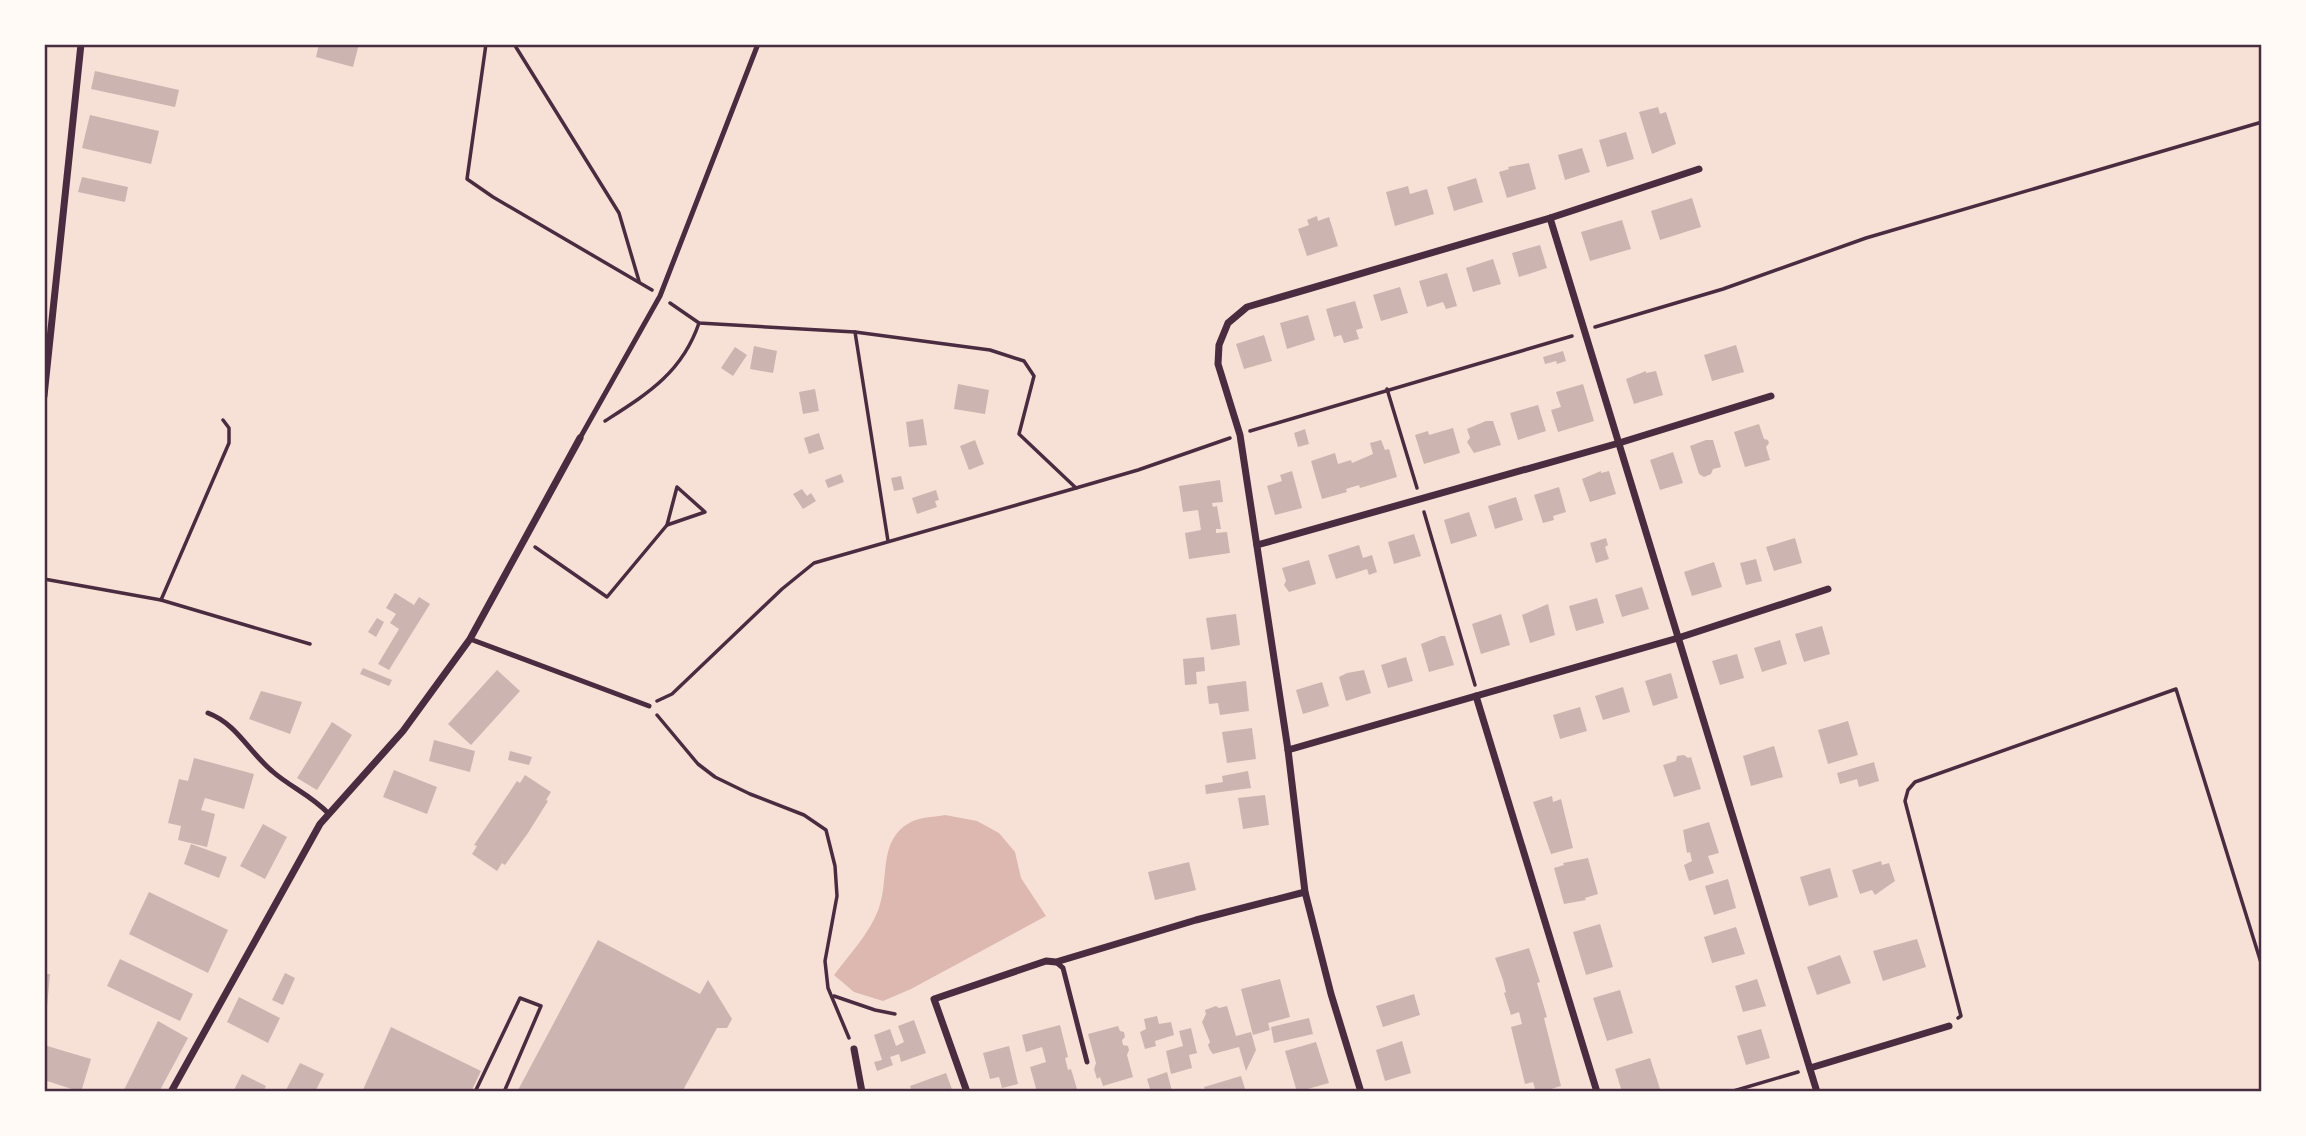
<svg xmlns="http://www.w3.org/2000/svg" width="2306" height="1136" font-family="'Space Grotesk',sans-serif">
  <rect width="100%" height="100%" fill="#f7e1d7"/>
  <path fill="#dcb8b0" d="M945 815 977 821 999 833 1015 852 1021 878 1046 916 911 989 883 1001 854 992 834 975C849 955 870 933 879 908 890 877 877 838 913 821 922 817 935 817 945 815Z"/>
  <g fill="#ccb4b1">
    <path d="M319 44H359L353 67 316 57Z"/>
    <path d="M95 71 179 90 175 107 91 89Z"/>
    <path d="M1658 107 1660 114 1666 112 1676 144 1652 154 1639 112Z"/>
    <path d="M90 115 159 131 151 164 82 148Z"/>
    <path d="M1626 132 1634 159 1607 167 1599 140Z"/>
    <path d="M1582 148 1590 172 1565 180 1558 155Z"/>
    <path d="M1529 163 1536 189 1507 198 1499 172 1509 169 1508 167Z"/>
    <path d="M82 177 128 187 125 202 78 192Z"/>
    <path d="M1476 178 1483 202 1454 211 1447 187Z"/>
    <path d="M1408 186 1410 194 1427 189 1434 214 1395 226 1386 192Z"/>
    <path d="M1692 198 1701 227 1660 240 1651 211Z"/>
    <path d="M1317 216 1318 221 1329 217 1338 246 1307 256 1298 229 1309 225 1307 220Z"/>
    <path d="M1622 220 1631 249 1590 261 1581 232Z"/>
    <path d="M1540 245 1547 268 1519 277 1512 253Z"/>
    <path d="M1493 259 1501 284 1473 292 1466 268Z"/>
    <path d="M1447 273 1457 306 1446 309 1443 302 1427 307 1419 281Z"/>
    <path d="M1400 287 1408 313 1381 321 1373 295Z"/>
    <path d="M1355 301 1363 328 1356 330 1359 339 1344 343 1341 335 1334 337 1326 309Z"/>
    <path d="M1308 315 1315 340 1287 349 1280 323Z"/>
    <path d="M1264 335 1272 361 1244 369 1236 344Z"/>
    <path d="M1736 345 1744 372 1712 381 1704 355Z"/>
    <path d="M754 346 777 351 773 373 750 369Z"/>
    <path d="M735 347 747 355 733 376 721 368Z"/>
    <path d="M1563 351 1566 361 1557 364 1556 361 1545 364 1543 357Z"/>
    <path d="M1646 371V373L1656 371 1663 395 1634 404 1626 379Z"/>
    <path d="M958 384 989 390 985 414 954 409Z"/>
    <path d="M1583 384 1594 421 1558 432 1551 410 1561 407 1556 392Z"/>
    <path d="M815 389 819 411 803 414 799 392Z"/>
    <path d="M1538 405 1546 431 1518 440 1510 413Z"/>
    <path d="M923 419 927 445 909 447 906 422Z"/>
    <path d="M1486 421H1493L1501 445 1474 453 1467 442 1470 438 1467 429Z"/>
    <path d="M1759 424 1764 439 1768 440 1769 443 1766 447 1770 460 1745 467 1734 432Z"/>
    <path d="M1453 428 1460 453 1424 464 1415 435 1428 431 1429 435Z"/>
    <path d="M1305 429 1309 444 1298 447 1294 433Z"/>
    <path d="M819 433 824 449 809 454 804 438Z"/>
    <path d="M975 440 984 464 969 470 960 446Z"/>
    <path d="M1381 440 1385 450 1389 449 1397 477 1360 488 1359 485 1346 489 1347 492 1322 499 1311 461 1335 453 1338 464 1351 460 1352 463 1373 454 1370 443Z"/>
    <path d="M1706 440H1713L1721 467 1713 469 1711 474 1704 477 1699 474 1690 446Z"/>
    <path d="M1673 452 1683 483 1660 490 1650 460Z"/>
    <path d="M1292 471 1302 508 1275 515 1267 486 1282 481 1280 475Z"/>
    <path d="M1601 471V473L1609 471 1616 494 1590 502 1582 479Z"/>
    <path d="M841 474 844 482 828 488 825 480Z"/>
    <path d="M901 476 904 489 894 491 891 478Z"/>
    <path d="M1220 480 1223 502 1212 503 1213 507 1217 506 1221 529H1216V533L1227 532 1230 553 1189 559 1185 533 1201 530 1198 510 1183 512 1179 486Z"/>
    <path d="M1559 487 1566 512 1553 516 1554 520 1543 523 1534 495Z"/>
    <path d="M802 489 807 496 811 493 816 501 803 509 793 494Z"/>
    <path d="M936 490 939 500 935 501 937 507 917 514 912 498Z"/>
    <path d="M1516 497 1523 520 1495 529 1488 506Z"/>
    <path d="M1469 512 1477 536 1451 544 1444 520Z"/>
    <path d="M1414 534 1421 556 1394 564 1388 542Z"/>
    <path d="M1606 538 1608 545 1605 547 1609 559 1596 563 1590 543Z"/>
    <path d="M1795 538 1802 563 1774 571 1766 547Z"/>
    <path d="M1359 545 1363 558 1372 555 1377 572 1369 575 1367 569 1336 579 1328 555Z"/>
    <path d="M1756 559 1762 581 1746 585 1740 563Z"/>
    <path d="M1309 560 1316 584 1289 592 1284 585 1286 581 1282 568Z"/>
    <path d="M1714 562 1722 587 1692 596 1684 572Z"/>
    <path d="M1642 587 1649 609 1622 617 1615 595Z"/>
    <path d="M395 593 414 605 419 597 430 604 389 670 378 664 399 629 390 623 396 614 386 608Z"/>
    <path d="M1597 598 1604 623 1576 631 1569 606Z"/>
    <path d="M1548 604 1555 635 1530 643 1522 615Z"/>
    <path d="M1236 614 1240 645 1211 650 1206 618Z"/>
    <path d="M1501 614 1510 645 1481 654 1472 624Z"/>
    <path d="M377 618 384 622 376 637 368 632Z"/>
    <path d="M1822 626 1830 654 1804 662 1795 634Z"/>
    <path d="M1441 636H1445L1454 665 1429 672 1421 644Z"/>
    <path d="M1780 640 1787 664 1762 672 1754 648Z"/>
    <path d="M1737 654 1744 678 1720 685 1712 661Z"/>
    <path d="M1204 657 1205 671 1196 672 1197 684 1185 685 1183 659Z"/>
    <path d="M1406 657 1413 681 1388 688 1381 665Z"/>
    <path d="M363 668 392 680 389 686 360 674Z"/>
    <path d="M497 670 520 691 471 745 448 724Z"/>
    <path d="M1364 670 1371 693 1346 701 1339 677 1347 673Z"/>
    <path d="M1671 673 1678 698 1653 706 1645 681Z"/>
    <path d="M1246 681 1249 711 1220 715 1218 703 1209 704 1207 686Z"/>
    <path d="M1322 682 1329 706 1303 714 1296 690Z"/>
    <path d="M1623 687 1630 712 1603 720 1595 696Z"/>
    <path d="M261 691 302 702 290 734 249 719Z"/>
    <path d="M1580 707 1587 731 1560 739 1553 715Z"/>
    <path d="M1848 721 1858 755 1828 764 1818 730Z"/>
    <path d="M332 722 352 735 317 790 297 778Z"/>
    <path d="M1252 728 1256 759 1227 763 1222 732Z"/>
    <path d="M434 740 475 751 470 772 429 761Z"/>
    <path d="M1774 746 1783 777 1751 786 1743 756Z"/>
    <path d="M510 751 532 757 529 765 508 760Z"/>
    <path d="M1684 755 1688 758 1691 757 1701 789 1674 797 1663 765 1676 761 1677 756Z"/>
    <path d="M194 758 254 774 244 809 205 798 201 810 215 814 207 847 178 840 181 826 168 823 179 779 188 781Z"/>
    <path d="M1874 762 1879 781 1859 787 1857 779 1840 784 1837 773Z"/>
    <path d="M394 770 437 787 427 814 383 797Z"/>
    <path d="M1248 771 1251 788 1206 794 1205 785 1223 782 1222 776Z"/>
    <path d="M525 775 551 792 546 800 548 801 528 833 505 865 502 863 497 871 472 854 477 846 474 845 517 781 520 783Z"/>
    <path d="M1265 795 1269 825 1243 829 1238 798Z"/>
    <path d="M1552 796 1553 802 1561 799 1573 848 1551 854 1533 802Z"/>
    <path d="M1709 822 1719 853 1708 856 1714 873 1689 881 1684 865 1692 861 1690 852 1687 853 1683 830Z"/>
    <path d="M263 824 287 837 265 879 240 866Z"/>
    <path d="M191 844 227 857 219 878 184 864Z"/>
    <path d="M1588 858 1598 894 1585 898 1586 900 1564 904 1554 868 1564 865 1563 863Z"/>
    <path d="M1881 861 1882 865 1889 863 1895 881 1875 895 1872 890 1860 894 1852 870Z"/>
    <path d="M1189 862 1196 890 1155 900 1148 872Z"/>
    <path d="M1830 868 1838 897 1809 906 1800 877Z"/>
    <path d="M1728 879 1736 908 1714 915 1705 886Z"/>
    <path d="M149 892 228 930 208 973 129 934Z"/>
    <path d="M1600 924 1613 967 1586 975 1573 932Z"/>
    <path d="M1736 927 1745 954 1712 963 1704 937Z"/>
    <path d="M1917 939 1926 967 1883 981 1873 951Z"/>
    <path d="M598 940 700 994 708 980 732 1019 727 1028H717L682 1092H517Z"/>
    <path d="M1529 948 1540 982 1537 983 1547 1017 1544 1018 1561 1086 1541 1092H1536L1533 1082 1525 1084 1511 1027 1522 1024 1519 1012 1511 1015 1504 993 1506 992 1503 980 1495 958Z"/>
    <path d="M1840 955 1851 983 1817 995 1807 967Z"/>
    <path d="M120 959 193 994 180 1021 107 986Z"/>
    <path d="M285 973 295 978 283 1005 272 1000Z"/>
    <path d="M44 974H50L46 1018 44 1017Z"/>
    <path d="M1280 979 1290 1017 1268 1023 1270 1030 1253 1035 1241 989Z"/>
    <path d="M1757 979 1766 1006 1743 1012 1735 986Z"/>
    <path d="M1620 990 1633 1033 1607 1041 1593 998Z"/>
    <path d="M1414 994 1420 1015 1383 1027 1376 1006Z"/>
    <path d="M239 997 280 1018 268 1043 227 1022Z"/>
    <path d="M1216 1006 1219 1008 1227 1006 1236 1036 1251 1032 1256 1050 1246 1071 1239 1047 1213 1054 1210 1050 1208 1045 1210 1042 1202 1022 1206 1014 1205 1010Z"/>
    <path d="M1157 1016 1159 1024 1171 1022 1174 1035 1155 1041 1156 1046 1145 1049 1140 1032 1146 1029 1144 1019Z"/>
    <path d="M1309 1018 1313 1034 1274 1043 1271 1027Z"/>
    <path d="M914 1020 926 1053 901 1062 899 1054 890 1057 893 1065 877 1071 874 1062 882 1060 874 1035 890 1029 896 1046 904 1042 898 1026Z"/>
    <path d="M158 1021 188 1038 159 1092H123Z"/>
    <path d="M1060 1025 1068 1057 1065 1058 1068 1070 1071 1069 1077 1089 1064 1092H1037L1030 1067 1046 1062 1042 1047 1026 1052 1022 1035Z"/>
    <path d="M1118 1026 1120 1031 1124 1032 1125 1037 1122 1040 1123 1045 1128 1046 1129 1050 1127 1055 1133 1077 1103 1086 1100 1077 1097 1079 1094 1069 1096 1063 1088 1034Z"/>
    <path d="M391 1027 481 1071 471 1092H362Z"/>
    <path d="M1191 1028 1197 1053 1189 1055 1192 1068 1171 1074 1166 1051 1183 1046 1179 1031Z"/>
    <path d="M1761 1029 1770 1058 1746 1065 1737 1036Z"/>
    <path d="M1402 1041 1411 1073 1385 1081 1376 1050Z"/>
    <path d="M1316 1042 1329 1083 1297 1092 1285 1051Z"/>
    <path d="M44 1045 91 1059 81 1092 44 1080Z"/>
    <path d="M1009 1046 1018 1084 1002 1088 999 1077 990 1079 983 1053Z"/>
    <path d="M1650 1058 1661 1092H1622L1615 1069Z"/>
    <path d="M300 1063 324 1074 315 1092H285Z"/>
    <path d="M1167 1072 1172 1091 1151 1092 1147 1079Z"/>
    <path d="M946 1073 953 1092H912L910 1086Z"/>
    <path d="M242 1074 266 1086 263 1092H233Z"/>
    <path d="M1241 1076 1246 1092H1206L1204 1087Z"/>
  </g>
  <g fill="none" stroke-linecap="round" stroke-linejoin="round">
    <g stroke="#4a2c40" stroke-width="3.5">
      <path d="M486 44 467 179 493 197 652 290"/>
      <path d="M514 44 619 213 639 281"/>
      <path d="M670 303 699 323 855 332 990 350 1024 361 1034 376 1019 434 1076 488 1138 470 1230 438"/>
      <path d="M1595 327 1723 289 1866 238 2262 122"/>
      <path d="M855 332 888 541"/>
      <path d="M1387 389 1417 488"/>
      <path d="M605 421C647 394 682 373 699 323"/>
      <path d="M1250 431 1572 336"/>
      <path d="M677 487 705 512 667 525Z"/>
      <path d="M1424 512 1475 685"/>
      <path d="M535 547 607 597 667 525"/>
      <path d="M44 579 161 600 310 644"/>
      <path d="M161 600 229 443V428L223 420"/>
      <path d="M657 701 672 694 782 589 814 563 1076 488"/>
      <path d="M657 715 698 764 715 777 750 794 804 815 826 830 835 866 837 896 825 961 828 988 849 1038"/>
      <path d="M834 996 875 1010 895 1014"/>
      <path d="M1958 1018 1961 1016 1905 801 1908 790 1915 782 2176 689 2262 966"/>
      <path d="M475 1092 520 998 541 1006 504 1092"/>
      <path d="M1730 1092 1798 1072"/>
    </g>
    <g stroke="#4a2c40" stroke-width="5">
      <path d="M580 438 660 296 758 44"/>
      <path d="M470 639 649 706"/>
      <path d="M208 713C237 724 249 752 272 771 290 787 311 795 329 814"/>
      <path d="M1056 962 1063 968 1087 1062"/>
    </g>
    <g stroke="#4a2c40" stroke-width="7">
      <path d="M1550 218 1817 1092"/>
      <path d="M44 396 81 44"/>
      <path d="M1257 545 1619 443 1771 396"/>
      <path d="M1476 696 1597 1092"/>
      <path d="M1288 750 1678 638 1828 589"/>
      <path d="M854 1049 862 1092"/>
      <path d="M1810 1068 1949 1026"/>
      <path d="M171 1092 320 824 403 731 470 639 580 438"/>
      <path d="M967 1092 934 999 1046 961 1056 962 1196 920 1305 892"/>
      <path d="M1361 1092 1331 994 1305 892 1288 750 1240 435 1218 364 1219 345 1228 323 1247 307 1550 218 1699 169"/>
    </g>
  </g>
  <rect width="2306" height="1136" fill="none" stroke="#fffaf5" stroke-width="91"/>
  <rect x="46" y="46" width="2214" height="1044" fill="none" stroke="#4a2c40" stroke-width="2.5"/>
</svg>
